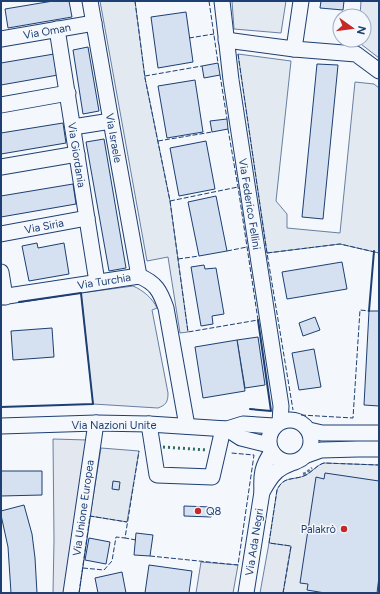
<svg xmlns="http://www.w3.org/2000/svg" width="380" height="594" font-family="Figtree,sans-serif">
  <rect width="100%" height="100%" fill="#f4f7fb"/>
  <g fill="#e3e9f0" stroke="#687fa3">
    <path d="M100 1H135L145 78 170 201 188 332 180 333 168 257 147 261Z"/>
    <path d="M232 1H286L281 33 234 29Z"/>
    <path d="M361 1H379V58L357 41V40H364V16H360Z"/>
    <path d="M238 54 291 61 276 201 287 214V228L340 233 355 82 374 84 379 88V253L340 244 267 253Z"/>
    <path d="M133 286C143 290 153 299 157 308L152 310 168 393C168 402 166 405 158 408L93 404 81 293Z"/>
    <path d="M101 448 139 451 127 522 90 516Z"/>
    <path d="M324 463 379 465V593H283L291 547 269 543 277 490C284 475 294 481 306 475 313 471 317 465 324 463Z"/>
  </g>
  <g fill="#e3e8f0" stroke="#687fa3">
    <path d="M53 439 87 440 66 593H53L54 540Z"/>
    <path d="M269 543 291 546 283 593H260Z"/>
    <path d="M201 562 238 565 233 593H196Z"/>
  </g>
  <g fill="#d5e0f0" stroke="#1d3f73">
    <path d="M53 1H69L72 17 8 28 5 9Z"/>
    <path d="M321 1H344L343 10 320 8Z"/>
    <path d="M186 12 193 62 158 68 151 17Z"/>
    <path d="M88 47 99 111 83 114 73 50Z"/>
    <path d="M54 54 58 75 1 85V63Z"/>
    <path d="M218 63 220 75 204 78 202 66Z"/>
    <path d="M317 64 338 65 323 219 302 217Z"/>
    <path d="M195 80 203 132 167 138 158 86Z"/>
    <path d="M227 119 228 129 212 132 210 121Z"/>
    <path d="M63 123 66 143 1 154V133Z"/>
    <path d="M104 139 126 268 109 271 86 142Z"/>
    <path d="M206 141 215 189 179 196 170 148Z"/>
    <path d="M73 184 76 204 1 217V196Z"/>
    <path d="M216 196 227 251 199 256 188 202Z"/>
    <path d="M37 243 38 248 64 243 69 274 29 281 22 246Z"/>
    <path d="M342 262 347 289 287 299 282 272Z"/>
    <path d="M204 265 205 269 216 268 224 314 212 316 213 324 201 326 191 267Z"/>
    <path d="M369 311H379V406L364 405Z"/>
    <path d="M315 317 320 330 303 336 299 323Z"/>
    <path d="M52 328 54 357 13 360 11 331Z"/>
    <path d="M258 337 265 385 245 388 237 340Z"/>
    <path d="M237 340 245 391 203 398 195 347Z"/>
    <path d="M314 349 321 387 299 390 292 353Z"/>
    <path d="M1 471H42V495L1 496Z"/>
    <path d="M325 473 379 481V577L377 593H325L307 590 308 584 300 583 316 477 324 479Z"/>
    <path d="M113 481 120 482 119 490 112 489Z"/>
    <path d="M24 505 32 534 35 558 37 593H11L8 547 1 515V511Z"/>
    <path d="M184 506 212 507 211 517 184 516Z"/>
    <path d="M136 533 153 535 150 556 134 555Z"/>
    <path d="M89 538 110 542 106 564 85 560Z"/>
    <path d="M149 565 192 571 189 593H145Z"/>
    <path d="M122 572 126 593H98L95 578Z"/>
  </g>
  <g fill="none" stroke-linecap="round" stroke-linejoin="round">
    <g stroke="#1d3f73" stroke-width="17">
      <g id="minor">
        <path d="M90 1 111 121 139 276"/>
        <path d="M222 1 231 80 281 406 280 422"/>
        <path d="M57 29 97 282"/>
        <path d="M1 39 94 23"/>
        <path d="M226 40 294 49 301 1"/>
        <path d="M294 49 356 54 379 71"/>
        <path d="M1 105 68 93"/>
        <path d="M73 127 111 121"/>
        <path d="M1 167 77 154"/>
        <path d="M1 234 87 218"/>
        <path d="M1 272 5 297"/>
        <path d="M1 297 139 276C156 283 160 291 166 308L187 426"/>
        <circle cx="290" cy="441" r="21"/>
        <path d="M149 424 157 475 212 477 223 429"/>
        <path d="M1 426 96 423 149 424 227 429 243 424 274 426"/>
        <path d="M227 429 241 438 269 445"/>
        <path d="M309 430 322 433H379"/>
        <path d="M307 455 321 450 358 449H379"/>
        <path d="M262 492C268 482 273 472 283 467 287 465 291 463 295 462"/>
        <path d="M71 593 96 423"/>
        <path d="M246 593 262 492C261 475 262 466 272 452"/>
      </g>
    </g>
    <path stroke="#5e769c" stroke-width="2.5" stroke-dasharray="3 2" stroke-linecap="butt" d="M303 474 306 473 312 468"/>
    <use href="#minor" stroke="#f4f7fb" stroke-width="15"/>
    <path stroke="#2c6c60" stroke-width="3" stroke-dasharray="2 3" stroke-linecap="butt" d="M163 447 207 450"/>
    <g stroke="#1d3f73" stroke-width="1" stroke-dasharray="5 2" stroke-linecap="butt">
      <path d="M135 1 145 78 170 201 188 332 258 320 238 187 228 129"/>
      <path d="M209 1 218 63"/>
      <path d="M189 38 214 34"/>
      <path d="M238 54 267 253 293 410"/>
      <path d="M220 75 227 119"/>
      <path d="M145 76 202 66"/>
      <path d="M158 141 212 132"/>
      <path d="M170 201 238 187"/>
      <path d="M227 251 247 247"/>
      <path d="M267 253 340 244 379 253"/>
      <path d="M178 259 199 256"/>
      <path d="M301 415 353 418 360 310 369 311"/>
      <path d="M136 540 125 538 139 451"/>
      <path d="M150 556 238 565 254 455 231 453"/>
      <path d="M83 568 104 570 112 561 116 537 125 538"/>
      <path d="M79 593 90 516 127 522"/>
      <path d="M283 593 291 546 269 543 277 490C284 475 294 481 306 475 313 471 317 465 324 463L379 465"/>
    </g>
    <g stroke="#1d3f73" stroke-width="2">
      <path d="M369 311 374 251"/>
      <path d="M1 407 93 404 81 293 19 302"/>
      <path d="M250 409 271 411 258 320"/>
    </g>
  </g>
  <g fill="#c62828" stroke="#f4f7fb" stroke-width="1.5">
    <circle cx="198" cy="511" r="4"/>
    <circle cx="344" cy="529" r="4"/>
  </g>
  <g text-anchor="middle" stroke-width="3" stroke-linejoin="round" paint-order="stroke">
    <g font-size="11" fill="#1d3f73" stroke="#f4f7fb">
      <text transform="translate(47 31) rotate(-10)" y="4">Via Oman</text>
      <text transform="translate(114 138) rotate(80)" y="4">Via Israele</text>
      <text transform="translate(77 155) rotate(81)" y="4">Via Giordania</text>
      <text transform="translate(250 204) rotate(81)" y="4">Via Federico Fellini</text>
      <text transform="translate(44 226) rotate(-11)" y="4">Via Siria</text>
      <text transform="translate(104 281) rotate(-9)" y="4">Via Turchia</text>
      <text x="114" y="429">Via Nazioni Unite</text>
      <text transform="translate(83 508) rotate(-82)" y="4">Via Unione Europea</text>
      <text transform="translate(254 542) rotate(-81)" y="4">Via Ada Negri</text>
    </g>
    <g font-size="11" fill="#1d3f73" stroke="#f4f7fb" text-anchor="start">
      <text x="206" y="515">Q8</text>
      <text x="336" y="533" text-anchor="end">Palakrò</text>
    </g>
  </g>
  <rect width="380" height="594" fill="none" stroke="#1d3f73" stroke-width="4"/>
  <g transform="translate(352 28) rotate(104)"><circle r="19" fill="#f4f7fb" stroke="#9eadc5"/>
  <path d="M0-3L7 15L0 10L-7 15Z" fill="#c62828"/>
  <text y="-6" font-size="11" font-weight="bold" text-anchor="middle" fill="#1d3f73">N</text>
  </g>
</svg>
